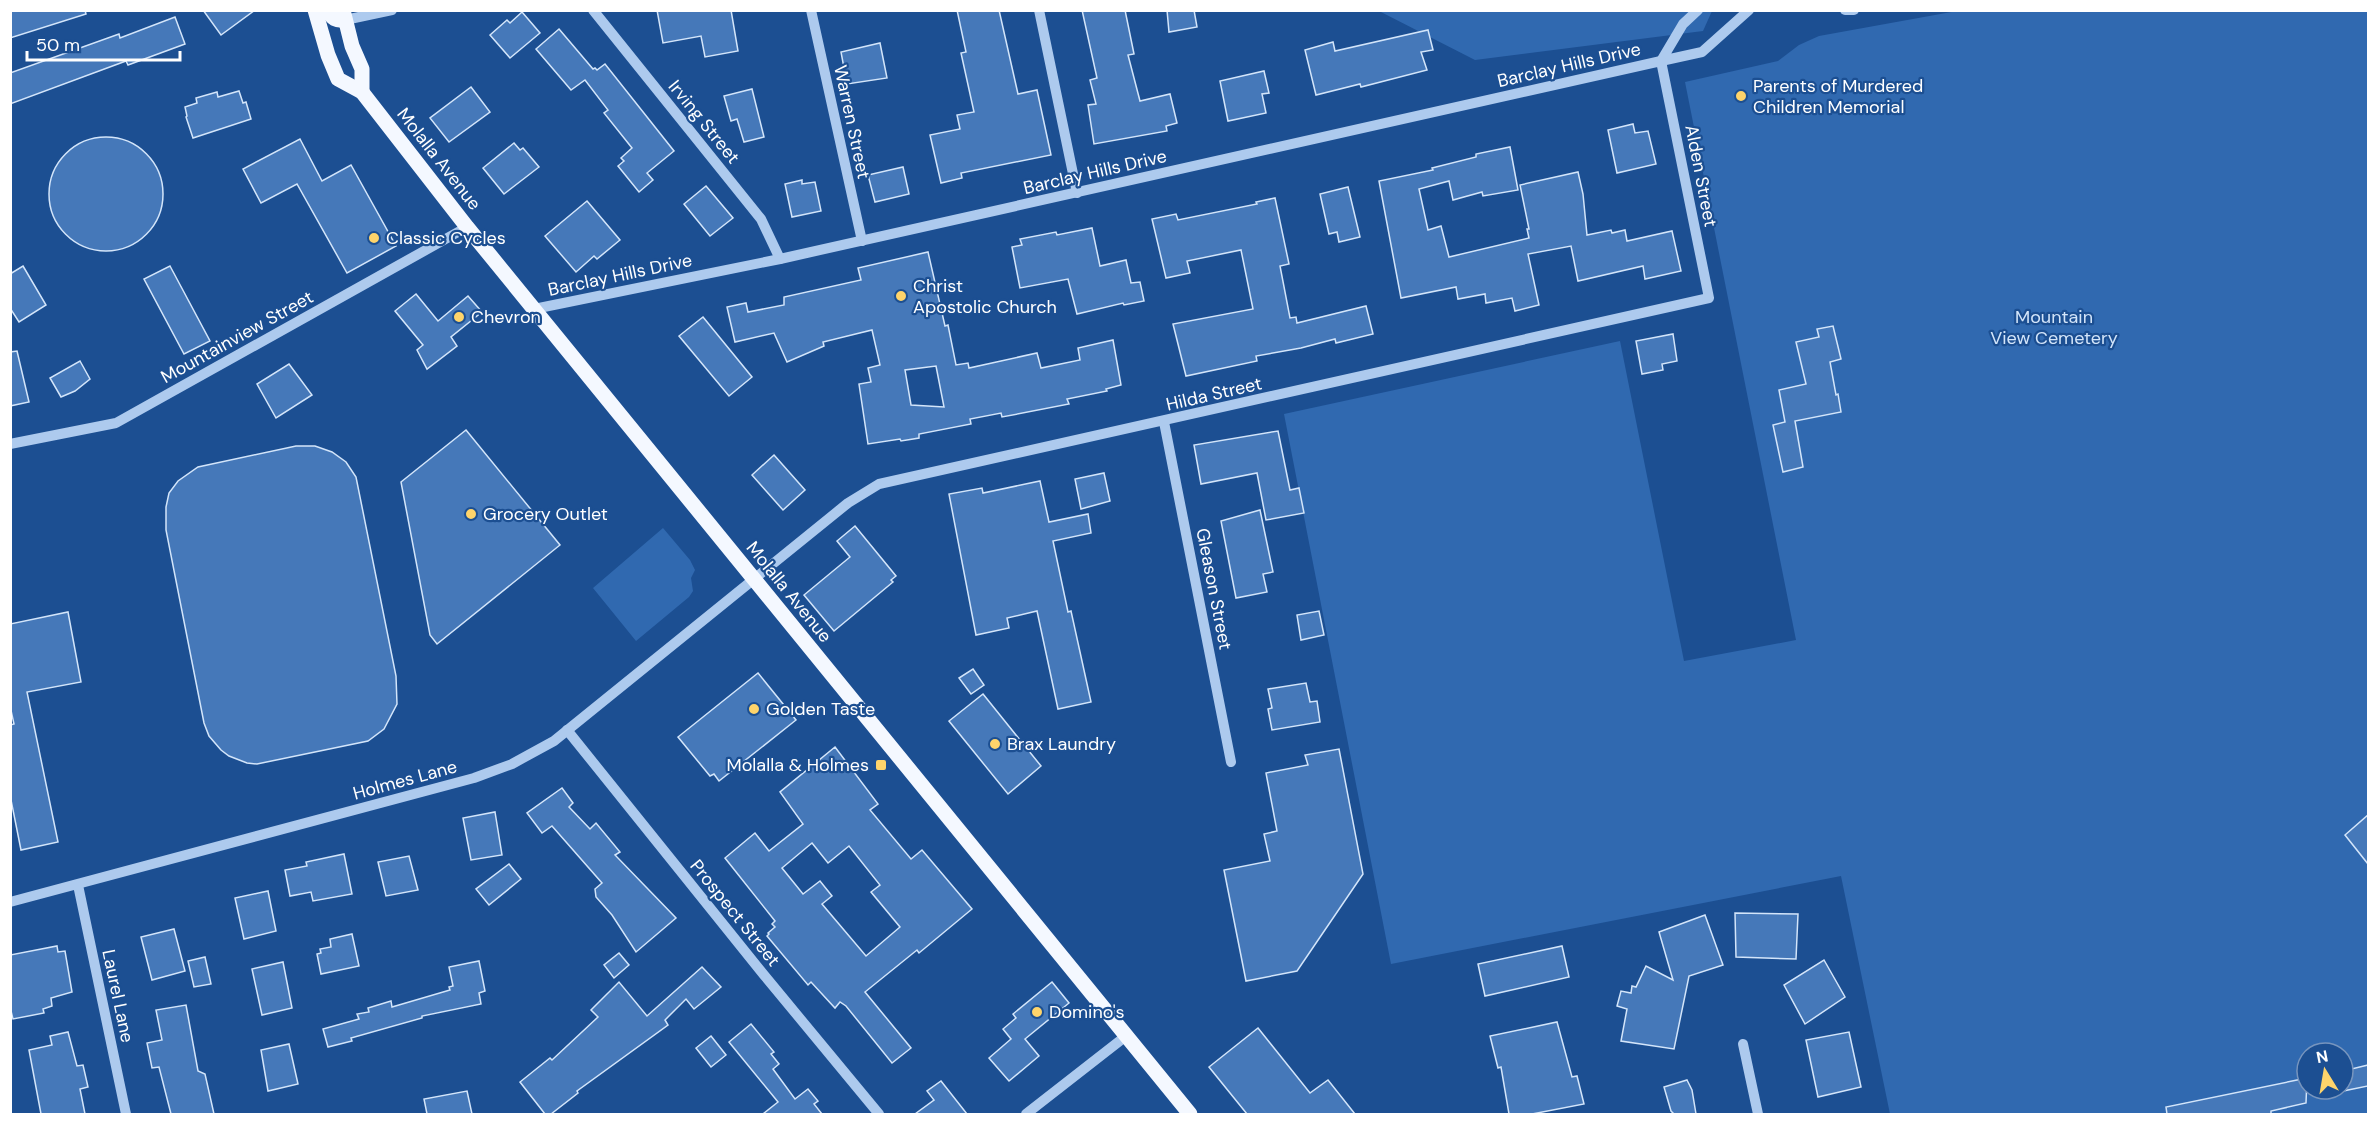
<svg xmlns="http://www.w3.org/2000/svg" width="2379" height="1125" font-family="'DM Sans',sans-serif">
  <rect width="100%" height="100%" fill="#1c4f92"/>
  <g fill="#3069b0" fill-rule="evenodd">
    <path d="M1379 11H1712L1703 31 1475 60Z"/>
    <path d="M1957 11H2368V1114H1890L1841 876 1391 964 1284 414 1620 341 1684 661 1796 640 1685 82 1778 61 1799 45 1819 36ZM2307 1053H2343V1089H2307Z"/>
    <path d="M663 528 690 560 695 570 691 578 693 591 689 597 636 641 593 588Z"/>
  </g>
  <g fill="#4578b9" stroke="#d3e5fa" stroke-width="1.5" fill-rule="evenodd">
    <path d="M10 10H85L86 14 10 38Z"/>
    <path d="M203 10H255L221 35Z"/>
    <path d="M657 10H731L738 51 705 57 701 36 663 43Z"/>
    <path d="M957 10H999L1018 94 1037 90 1051 155 961 173 962 178 941 183 930 135 960 129 957 115 974 112 961 53 966 52Z"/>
    <path d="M1082 10H1125L1134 54 1128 55 1140 101 1170 94 1177 123 1166 126 1167 131 1094 144 1088 105 1096 104 1090 80 1097 78Z"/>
    <path d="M1167 10H1194L1197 27 1169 32Z"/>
    <path d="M522 12 540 33 510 58 490 35 507 20 510 23Z"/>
    <path d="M175 17 185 44 128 65 126 61 10 104V73L119 34 120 38Z"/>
    <path d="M559 29 593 69 595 68 597 70 605 64 674 151 647 173 653 180 639 192 618 166 624 161 621 158 632 148 604 113 608 110 585 80 571 90 536 49Z"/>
    <path d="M1428 30 1433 50 1421 52 1427 70 1361 87 1360 84 1316 95 1305 50 1333 42 1335 51Z"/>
    <path d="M880 43 887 78 847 84 841 52Z"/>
    <path d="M1264 71 1269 93 1262 94 1266 113 1228 121 1220 81Z"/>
    <path d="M471 87 490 112 449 142 430 118Z"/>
    <path d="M752 89 764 137 744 142 737 119 731 121 724 96Z"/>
    <path d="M239 91 243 103 246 102 251 119 193 138 186 117 187 116 185 107 197 103 196 98 217 92 218 97Z"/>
    <path d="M1633 124 1635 133 1648 131 1656 164 1617 173 1608 130Z"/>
    <circle cx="106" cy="194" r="57"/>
    <path d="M300 139 322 181 351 165 396 246 347 273 297 184 261 203 243 169Z"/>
    <path d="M514 143 520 150 523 148 539 167 504 194 483 168Z"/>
    <path d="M1510 147 1518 190 1483 196 1482 192 1453 200 1449 181 1419 189 1428 230 1441 226 1449 257 1529 238 1527 229H1529L1520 185 1578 172 1583 194 1587 235 1611 230 1612 233 1625 230 1627 241 1672 231 1681 271 1645 279 1643 266 1578 281 1571 246 1528 254 1539 305 1515 311 1512 298 1486 303 1485 294 1458 299 1456 287 1401 298 1379 181 1433 170 1432 168 1476 157V154Z"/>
    <path d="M903 167 909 194 875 202 868 175Z"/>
    <path d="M802 180V184L815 182 821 211 792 217 785 184Z"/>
    <path d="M706 186 733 218 710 236 684 204Z"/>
    <path d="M1348 187 1360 237 1339 242 1337 232 1329 234 1320 194Z"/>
    <path d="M1275 198 1289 264 1280 266 1290 318 1296 317 1297 323 1366 306 1373 334 1336 343 1335 339 1301 348 1256 356 1257 361 1186 376 1173 324 1253 309 1241 250 1187 261 1190 273 1166 278 1152 219 1176 214 1178 220 1257 204 1256 202Z"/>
    <path d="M587 201 620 240 597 259 594 256 576 272 545 236Z"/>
    <path d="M1092 228 1100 266 1126 260 1131 283 1140 282 1144 301 1124 305 1123 303 1077 314 1068 279 1020 288 1012 247 1022 245 1020 239 1056 232 1057 235Z"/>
    <path d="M928 252 945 326 948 325 956 365 968 363 969 368 1037 353 1041 368 1080 360 1078 348 1113 340 1121 385 1106 389 1107 391 1067 399 1069 404 1002 417 1001 413 970 419 971 424 919 434V438L901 441 900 439 868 444 859 384 871 382 868 368 880 365 872 330 823 342 824 346 787 362 774 333 735 342 727 307 746 303 748 312 784 305V297L861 280 858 268ZM936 366 944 407 911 405 905 370Z"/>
    <path d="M23 266 46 305 19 322 10 308V274Z"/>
    <path d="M170 266 210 341 184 354 144 279Z"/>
    <path d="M416 294 438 321 468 296 482 312 451 337 457 346 427 369 417 350 423 345 395 311Z"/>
    <path d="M703 317 752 377 729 396 679 336Z"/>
    <path d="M1833 326 1841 359 1830 362 1836 395 1838 394 1841 412 1795 421 1803 467 1783 472 1773 425 1785 422 1779 390 1806 384 1796 342 1819 337 1817 329Z"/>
    <path d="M1673 334 1677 361 1662 364 1663 370 1642 374 1636 341Z"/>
    <path d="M17 351 29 402 10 406V352Z"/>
    <path d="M80 361 90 379 75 391 61 397 50 378Z"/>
    <path d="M289 364 312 395 276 418 257 384Z"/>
    <path d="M466 430 560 545 437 644 430 635 401 482Z"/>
    <path d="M1278 431 1290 490 1299 488 1304 513 1266 520 1257 473 1201 484 1194 445Z"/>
    <path d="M296 446H315L332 452 346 462 356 477 396 676 397 704 384 729 368 741 257 764 247 763 229 756 221 750 209 736 204 723 166 530V507L169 493 178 481 198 467Z"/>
    <path d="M774 455 805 490 783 510 752 475Z"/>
    <path d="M1104 473 1110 501 1081 509 1075 479Z"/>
    <path d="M1040 481 1049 522 1088 514 1091 533 1053 541 1068 612 1071 611 1091 702 1058 709 1037 611 1007 618 1009 628 976 635 949 494 982 488 983 493Z"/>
    <path d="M1260 510 1273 572 1263 574 1267 592 1236 598 1221 521Z"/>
    <path d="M855 526 896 576 891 580 893 582 834 631 804 595 850 557 837 541Z"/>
    <path d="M1319 611 1324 635 1301 640 1297 615Z"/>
    <path d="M68 612 81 682 27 692 58 842 21 850 10 795V725L14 724 10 706V624Z"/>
    <path d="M973 669 984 685 971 694 959 678Z"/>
    <path d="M758 673 796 720 719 781 714 774 710 776 678 737Z"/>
    <path d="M1306 683 1310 702 1317 701 1320 722 1272 730 1268 709 1272 708 1268 689Z"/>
    <path d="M983 694 1041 766 1008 794 949 721Z"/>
    <path d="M835 747 878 804 870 810 911 859 922 850 972 909 919 953 917 950 865 992 911 1048 892 1063 846 1006 840 1002 835 1008 811 982 808 985 767 936 769 934 768 933 775 927 772 924 775 921 725 858 755 833 769 851 803 824 780 792ZM812 843 828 863 849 846 880 885 871 892 900 927 866 956 822 904 832 896 820 881 803 894 782 868Z"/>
    <path d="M1339 749 1363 874 1297 971 1246 981 1224 870 1270 861 1264 834 1277 831 1266 773 1308 765 1305 755Z"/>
    <path d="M562 788 573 803 569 807 590 829 596 823 620 852 615 855 676 918 636 952 612 915 596 897 595 889 602 883 552 826 542 833 527 813Z"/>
    <path d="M495 812 502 855 471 860 463 818Z"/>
    <path d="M2368 815V864L2345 835Z"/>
    <path d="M344 854 352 894 313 901 311 892 290 896 285 870 307 866 306 862Z"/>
    <path d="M409 856 418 890 386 896 378 862Z"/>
    <path d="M509 864 521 879 489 905 476 889Z"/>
    <path d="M268 891 276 931 244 939 235 898Z"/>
    <path d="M1735 913 1798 914 1796 959 1736 957Z"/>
    <path d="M1705 915 1723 965 1689 976 1674 1049 1621 1041 1627 1009 1617 1006 1621 991 1631 993 1632 986 1636 987 1646 966 1673 980 1659 932Z"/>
    <path d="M174 929 185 971 152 980 141 937Z"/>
    <path d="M352 934 359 966 321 974 317 954 321 953 320 949 331 947 330 939Z"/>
    <path d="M57 946 58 952 65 951 72 992 51 998 52 1006 43 1009 44 1013 13 1019 10 1007V955Z"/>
    <path d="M1562 946 1569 977 1485 996 1478 964Z"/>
    <path d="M619 953 629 965 614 978 604 965Z"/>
    <path d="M205 957 211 984 194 987 188 961Z"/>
    <path d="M1824 960 1845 997 1805 1024 1784 985Z"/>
    <path d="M479 961 485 991 479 993 481 1004 422 1016V1018L351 1038 352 1041 328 1047 323 1029 359 1019 357 1014 369 1012 368 1008 391 1001 392 1007 450 990 449 987 453 986 449 967Z"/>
    <path d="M283 962 292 1008 262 1015 252 969Z"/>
    <path d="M702 967 721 987 694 1009 686 999 665 1020 668 1025 577 1091 578 1093 551 1114H545L520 1082 550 1058 552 1060 598 1017 591 1010 619 982 647 1016Z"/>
    <path d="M1052 982 1069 1003 1025 1039 1039 1056 1009 1081 989 1058 1011 1039 1003 1029 1016 1018 1013 1014Z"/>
    <path d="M186 1005 198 1071 205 1074 214 1114H171L159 1067 152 1068 147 1043 162 1040 156 1010Z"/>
    <path d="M1557 1022 1572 1077 1577 1076 1584 1104 1532 1114H1509L1501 1067 1498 1068 1490 1036Z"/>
    <path d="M751 1024 774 1052 771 1054 779 1064 773 1069 795 1099 808 1089 818 1101 814 1104 822 1114H763L778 1102 729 1042Z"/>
    <path d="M1258 1028 1310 1093 1328 1080 1355 1114H1247L1209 1067Z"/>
    <path d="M68 1032 77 1066 83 1065 88 1087 80 1089 85 1114H41L29 1050 52 1045 50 1036Z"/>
    <path d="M1849 1032 1861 1087 1818 1097 1806 1040Z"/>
    <path d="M711 1036 726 1055 711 1067 696 1048Z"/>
    <path d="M289 1044 298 1084 268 1091 261 1050Z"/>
    <path d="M2368 1065V1086L2343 1091V1071Z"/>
    <path d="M2307 1078 2306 1103 2271 1111V1114H2167L2166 1107Z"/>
    <path d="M1687 1080 1692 1090 1696 1114H1674L1671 1111 1664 1087Z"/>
    <path d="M941 1081 967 1114H915L934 1100 927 1091Z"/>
    <path d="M467 1091 472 1114H427L424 1099Z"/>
  </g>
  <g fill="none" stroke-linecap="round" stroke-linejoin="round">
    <g stroke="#adcaee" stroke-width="10">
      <path d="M593 10 761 219 780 259"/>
      <path d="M811 10 862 241"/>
      <path d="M1039 10 1077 193"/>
      <path d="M1698 10 1683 24 1661 61 1702 52 1749 10"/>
      <path d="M1845 10H1854"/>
      <path d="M345 20 392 10"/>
      <path d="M1164 422 1231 762"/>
      <path d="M10 444 116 423 467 227"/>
      <path d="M567 730 764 975 879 1114"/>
      <path d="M78 885 126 1114"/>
      <path d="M10 902 474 778 512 764 554 741 848 503 879 484 1709 298 1661 61 780 259 534 309"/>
      <path d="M1743 1044 1758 1114"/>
      <path d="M1026 1114 1126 1036"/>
    </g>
    <g stroke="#f4f8ff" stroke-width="15">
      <path d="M315 10 328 55 338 79 362 92 467 227 1190 1114"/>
      <path d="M328 10C332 19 336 21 345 20"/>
      <path d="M343 10 352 46 362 69V92"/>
    </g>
  </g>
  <g fill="#fed46b" stroke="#1c4f92" stroke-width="2">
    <circle cx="1741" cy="96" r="6"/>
    <circle cx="374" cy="238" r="6"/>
    <circle cx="901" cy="296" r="6"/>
    <circle cx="459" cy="317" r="6"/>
    <circle cx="471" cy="514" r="6"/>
    <circle cx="754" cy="709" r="6"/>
    <circle cx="995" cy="744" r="6"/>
    <rect x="875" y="759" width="12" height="12" rx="3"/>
    <circle cx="1037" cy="1012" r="6"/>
  </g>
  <g text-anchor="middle" stroke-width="4.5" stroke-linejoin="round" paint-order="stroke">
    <g font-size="18" fill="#fff" stroke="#1c4f92">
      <text transform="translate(1569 65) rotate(-13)" y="6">Barclay Hills Drive</text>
      <text transform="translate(704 122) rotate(51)" y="6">Irving Street</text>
      <text transform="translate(852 122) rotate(78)" y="6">Warren Street</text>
      <text transform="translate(439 159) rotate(52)" y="6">Molalla Avenue</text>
      <text transform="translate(1095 172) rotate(-13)" y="6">Barclay Hills Drive</text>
      <text transform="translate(1701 176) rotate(79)" y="6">Alden Street</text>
      <text transform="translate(620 275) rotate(-12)" y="6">Barclay Hills Drive</text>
      <text transform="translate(237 337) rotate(-29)" y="6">Mountainview Street</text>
      <text transform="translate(1214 394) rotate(-13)" y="6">Hilda Street</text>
      <text transform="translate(1214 589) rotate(79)" y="6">Gleason Street</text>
      <text transform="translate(789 592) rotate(51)" y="6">Molalla Avenue</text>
      <text transform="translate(405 780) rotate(-15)" y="6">Holmes Lane</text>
      <text transform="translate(735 913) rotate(51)" y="6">Prospect Street</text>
      <text transform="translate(118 996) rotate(78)" y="6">Laurel Lane</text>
    </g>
    <g font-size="18" fill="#fff" stroke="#1c4f92" text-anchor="start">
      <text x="1753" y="92">Parents of Murdered<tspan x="1753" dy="21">Children Memorial</tspan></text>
      <text x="386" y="244">Classic Cycles</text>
      <text x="913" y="292">Christ<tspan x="913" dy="21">Apostolic Church</tspan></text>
      <text x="471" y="323">Chevron</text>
      <text x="483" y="520">Grocery Outlet</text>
      <text x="766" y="715">Golden Taste</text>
      <text x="1007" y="750">Brax Laundry</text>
      <text x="869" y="771" text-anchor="end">Molalla &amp; Holmes</text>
      <text x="1049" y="1018">Domino's</text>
    </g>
    <g font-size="18" fill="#d3e5fa" stroke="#1c4f92">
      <text x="2054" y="323">Mountain<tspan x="2054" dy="21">View Cemetery</tspan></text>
    </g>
  </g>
  <rect width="2379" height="1125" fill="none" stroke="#ffffff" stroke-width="24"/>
  <g transform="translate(2325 1071) rotate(349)"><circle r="28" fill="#1c4f92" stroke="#7795be" stroke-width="1.5"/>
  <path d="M0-4.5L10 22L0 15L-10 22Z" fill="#fed46b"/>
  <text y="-9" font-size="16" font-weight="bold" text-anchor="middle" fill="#ffffff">N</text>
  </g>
  <path d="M27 51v9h153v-9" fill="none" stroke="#ffffff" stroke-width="3"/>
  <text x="36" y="51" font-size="18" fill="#ffffff" stroke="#1c4f92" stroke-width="4.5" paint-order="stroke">50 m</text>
</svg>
